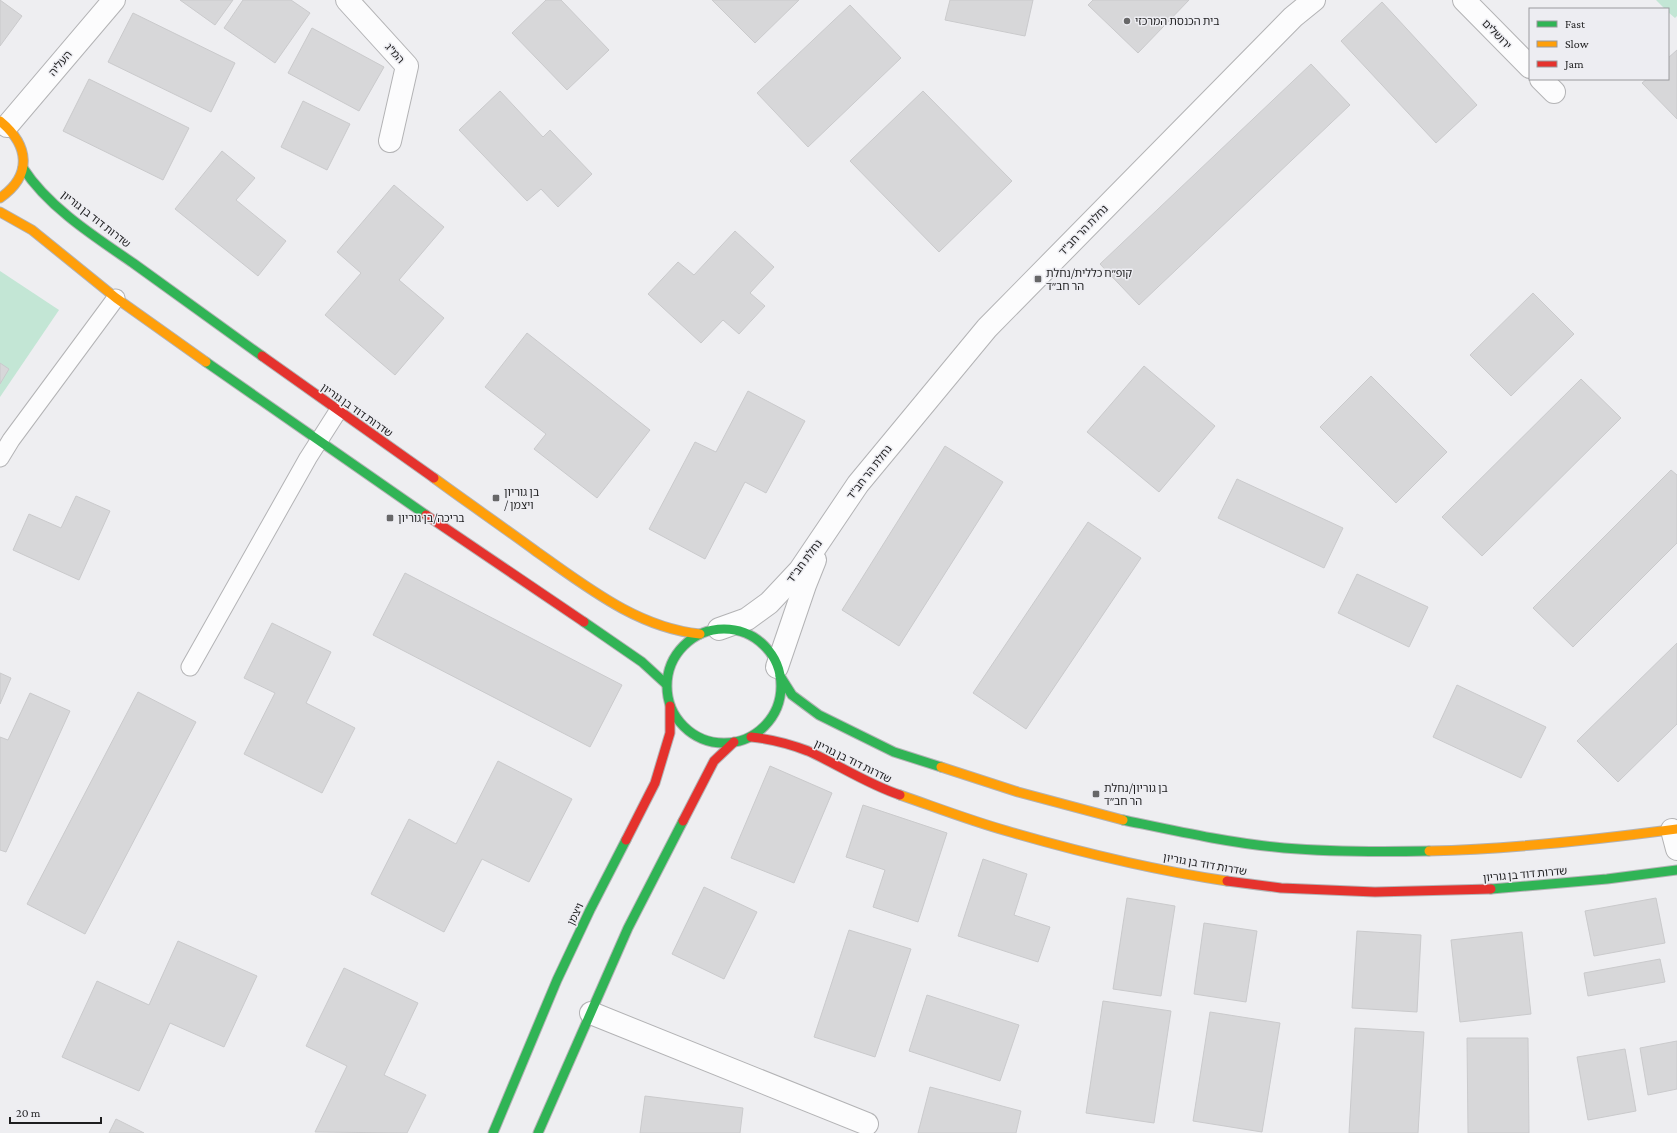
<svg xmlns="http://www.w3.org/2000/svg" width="1677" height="1133" font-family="'Crimson Pro','Noto Sans Hebrew',serif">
  <rect width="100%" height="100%" fill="#eeeef1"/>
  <g fill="#c3e6d5">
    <path d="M1656 0H1677V16L1675 18 1668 12V9H1665Z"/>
    <path d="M0 271 59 310 0 397Z"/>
  </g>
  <g fill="#d7d7d9" stroke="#cacacc">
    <path d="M0 0 22 16 0 46Z"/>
    <path d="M180 0H233L215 25Z"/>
    <path d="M243 0H291L310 13 275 63 224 28Z"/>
    <path d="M546 0H561L609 50 567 90 512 33Z"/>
    <path d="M712 0H799L755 43Z"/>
    <path d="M950 0H1033L1025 36 945 20Z"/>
    <path d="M1093 0H1189L1138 53 1088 5Z"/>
    <path d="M1382 2 1477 105 1436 143 1341 41Z"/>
    <path d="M850 5 901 58 808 147 757 93Z"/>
    <path d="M133 13 235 63 211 112 108 62Z"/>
    <path d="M312 28 384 67 359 111 288 73Z"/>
    <path d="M1677 50V119L1642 83 1647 79H1668V58Z"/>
    <path d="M1311 64 1350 105 1139 305 1100 264Z"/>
    <path d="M89 79 189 128 163 180 63 131Z"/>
    <path d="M500 91 543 137 550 130 592 174 558 207 541 189 527 201 459 130Z"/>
    <path d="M923 91 1012 181 939 252 850 161Z"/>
    <path d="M303 101 350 124 327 170 281 147Z"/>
    <path d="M222 151 255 178 236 200 286 241 258 276 175 209Z"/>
    <path d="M394 185 444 227 399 280 444 318 395 375 325 315 361 273 337 252Z"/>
    <path d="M735 231 774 267 750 293 765 306 739 334 723 320 701 343 648 294 678 262 694 275Z"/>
    <path d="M1533 293 1574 334 1511 396 1470 355Z"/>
    <path d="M527 333 650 430 597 498 534 449 546 434 485 387Z"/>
    <path d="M0 363 9 369 0 384Z"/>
    <path d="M1144 366 1215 426 1159 492 1087 432Z"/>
    <path d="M1371 376 1447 452 1396 503 1320 427Z"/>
    <path d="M1581 379 1621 418 1482 556 1442 517Z"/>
    <path d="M748 391 805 421 766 493 745 482 705 559 649 529 695 442 716 452Z"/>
    <path d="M945 446 1003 482 899 646 842 610Z"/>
    <path d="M1671 470 1677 475V543L1573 647 1533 608Z"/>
    <path d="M1237 479 1343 528 1324 568 1218 518Z"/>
    <path d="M76 496 110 511 79 580 13 550 29 514 61 528Z"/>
    <path d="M1088 522 1141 558 1026 729 973 693Z"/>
    <path d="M405 573 622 685 590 747 373 635Z"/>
    <path d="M1357 574 1428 607 1409 647 1338 613Z"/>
    <path d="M272 623 331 652 306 703 355 728 322 793 244 754 275 693 244 678Z"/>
    <path d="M1677 643V724L1618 782 1577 741Z"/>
    <path d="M0 673 11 678 0 704Z"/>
    <path d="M1457 685 1546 727 1521 778 1433 737Z"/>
    <path d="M138 692 196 722 85 934 27 904Z"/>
    <path d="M30 693 70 711 6 852 0 850V737L8 740Z"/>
    <path d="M498 761 572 799 529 882 482 859 444 932 371 894 409 819 456 844Z"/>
    <path d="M770 766 832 793 794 883 731 858Z"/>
    <path d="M863 805 947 833 918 922 873 907 885 870 846 857Z"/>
    <path d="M983 859 1027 874 1014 915 1050 927 1038 962 958 936Z"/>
    <path d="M704 887 757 912 724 979 672 954Z"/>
    <path d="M1127 898 1175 906 1161 996 1113 989Z"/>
    <path d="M1656 898 1665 943 1594 956 1585 911Z"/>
    <path d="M1204 923 1257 931 1246 1002 1194 994Z"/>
    <path d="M849 930 911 949 875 1057 814 1037Z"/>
    <path d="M1357 931 1421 935 1417 1012 1352 1008Z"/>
    <path d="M1522 932 1531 1014 1460 1022 1451 940Z"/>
    <path d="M178 941 257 976 224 1047 170 1023 139 1091 62 1057 97 981 149 1005Z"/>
    <path d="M1660 959 1665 982 1588 996 1584 973Z"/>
    <path d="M344 968 418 1003 384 1075 426 1095 407 1133 315 1132 347 1066 306 1046Z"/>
    <path d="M927 995 1019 1025 1000 1081 909 1051Z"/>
    <path d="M1103 1001 1171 1011 1154 1123 1086 1113Z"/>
    <path d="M1210 1012 1280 1023 1262 1132 1193 1121Z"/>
    <path d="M1355 1028 1424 1032 1418 1133H1349Z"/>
    <path d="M1467 1038H1528L1529 1133H1468Z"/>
    <path d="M1677 1041V1089L1648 1095 1640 1048Z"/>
    <path d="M1625 1049 1636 1111 1588 1120 1577 1057Z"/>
    <path d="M930 1087 1021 1111 1016 1133H918Z"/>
    <path d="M645 1096 743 1108 740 1133H640Z"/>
    <path d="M116 1119 144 1133H109Z"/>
  </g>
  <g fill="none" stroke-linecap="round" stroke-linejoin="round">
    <g stroke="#b3b3b5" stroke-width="19">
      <g id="lane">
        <path d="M0 458 11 440 116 298"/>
        <path d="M190 667 308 458 338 411"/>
      </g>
    </g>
    <g stroke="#b3b3b5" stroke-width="24">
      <g id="street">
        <path d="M347 0 407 66 390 141"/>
        <path d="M1464 0 1530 67"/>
        <path d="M1541 79 1554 92"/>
        <path d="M7 126 114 0"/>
        <path d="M719 629 747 619 769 603 800 570 858 484 987 328 1293 17 1314 0"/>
        <path d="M777 667 805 585 815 560"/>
        <path d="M1672 830 1677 849"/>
        <path d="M591 1013 867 1124"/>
      </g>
    </g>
    <g stroke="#b3b3b5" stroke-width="11">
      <g id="fast">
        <path d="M23 168C48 207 95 237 133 263 176 294 219 325 262 356"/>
        <path d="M206 362 426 515"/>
        <path d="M584 622 642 662 666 684"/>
        <circle cx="724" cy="686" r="57"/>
        <path d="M780 676 792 695 819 715 894 752 941 767"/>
        <path d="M1123 820C1176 831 1229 843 1284 848 1332 852 1381 852 1429 851"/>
        <path d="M1491 889 1607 879 1677 870"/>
        <path d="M493 1133 557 980 590 910 626 840"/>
        <path d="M538 1133 628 928 683 821"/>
      </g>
    </g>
    <g stroke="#b3b3b5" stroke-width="11">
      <g id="slow">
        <path d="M0 121C29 145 33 175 0 198"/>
        <path d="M0 212 32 230 116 298 206 362"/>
        <path d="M434 478C468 503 503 527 537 552 587 587 638 628 700 634"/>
        <path d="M941 767 1018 792 1123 820"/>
        <path d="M900 795C935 807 971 821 1007 831 1079 852 1153 870 1227 881"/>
        <path d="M1429 851C1512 849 1595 840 1677 829"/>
      </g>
    </g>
    <g stroke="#b3b3b5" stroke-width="11">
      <g id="jam">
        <path d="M262 356 434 478"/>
        <path d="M426 515 584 622"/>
        <path d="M751 737C770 739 790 744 808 751 839 765 867 784 900 795"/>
        <path d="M683 821 714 761 734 742"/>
        <path d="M626 840 655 783 670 733V706"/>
        <path d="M1227 881 1281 888 1375 892 1491 889"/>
      </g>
    </g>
    <use href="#lane" stroke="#fcfcfd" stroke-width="17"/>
    <use href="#street" stroke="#fcfcfd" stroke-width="22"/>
    <use href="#fast" stroke="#30b455" stroke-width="9"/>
    <use href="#slow" stroke="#ff9f0a" stroke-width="9"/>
    <use href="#jam" stroke="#e5322d" stroke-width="9"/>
  </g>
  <g fill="#676768" stroke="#ededf2" stroke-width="1.5">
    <circle cx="1127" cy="21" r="4"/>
    <rect x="1034" y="275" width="8" height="8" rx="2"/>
    <rect x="492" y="494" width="8" height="8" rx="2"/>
    <rect x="386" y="514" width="8" height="8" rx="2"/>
    <rect x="1092" y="790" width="8" height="8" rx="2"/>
  </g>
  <g text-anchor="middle" stroke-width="3" stroke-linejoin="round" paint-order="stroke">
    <g font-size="11" fill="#1e1e1f" stroke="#ededf2" text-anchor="start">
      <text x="1135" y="25">בית הכנסת המרכזי</text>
      <text x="1046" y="277">קופ״ח כללית/נחלת<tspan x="1046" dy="13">הר חב״ד</tspan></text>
      <text x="504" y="496">בן גוריון<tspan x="504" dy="13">/ ויצמן</tspan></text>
      <text x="398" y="522">בריכה/בן גוריון</text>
      <text x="1104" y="792">בן גוריון/נחלת<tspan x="1104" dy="13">הר חב״ד</tspan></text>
    </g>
    <g font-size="11" fill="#1e1e1f" stroke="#ededf2">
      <text transform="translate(1497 34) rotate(46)" y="4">ירושלים</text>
      <text transform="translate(395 53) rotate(48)" y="4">המ"ג</text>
      <text transform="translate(60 63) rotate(-50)" y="4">העליה</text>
      <text transform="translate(96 219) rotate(38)" y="4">שדרות דוד בן גוריון</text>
      <text transform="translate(1083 230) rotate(-46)" y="4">נחלת הר חב"ד</text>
      <text transform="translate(357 410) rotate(35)" y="4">שדרות דוד בן גוריון</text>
      <text transform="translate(869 472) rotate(-52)" y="4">נחלת הר חב"ד</text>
      <text transform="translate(804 561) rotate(-53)" y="4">נחלת חב"ד</text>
      <text transform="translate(853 761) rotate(26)" y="4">שדרות דוד בן גוריון</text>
      <text transform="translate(1205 864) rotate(10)" y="4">שדרות דוד בן גוריון</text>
      <text transform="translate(1525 874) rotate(-5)" y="4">שדרות דוד בן גוריון</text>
      <text transform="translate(575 914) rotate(-64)" y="4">ויצמן</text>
    </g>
  </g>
  <rect x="1529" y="8" width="140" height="72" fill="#ededf2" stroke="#9a9a9e"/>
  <rect x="1537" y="21" width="20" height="6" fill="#30b455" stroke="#9a9a9e"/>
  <text x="1565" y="28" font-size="12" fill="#1e1e1f">Fast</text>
  <rect x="1537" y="41" width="20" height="6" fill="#ff9f0a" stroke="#9a9a9e"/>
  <text x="1565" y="48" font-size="12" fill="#1e1e1f">Slow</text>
  <rect x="1537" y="61" width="20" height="6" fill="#e5322d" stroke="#9a9a9e"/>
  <text x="1565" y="68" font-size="12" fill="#1e1e1f">Jam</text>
  <path d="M10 1117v6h91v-6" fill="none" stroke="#1e1e1f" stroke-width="2"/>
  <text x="16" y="1117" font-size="12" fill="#1e1e1f" stroke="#ededf2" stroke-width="3" paint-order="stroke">20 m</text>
</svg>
